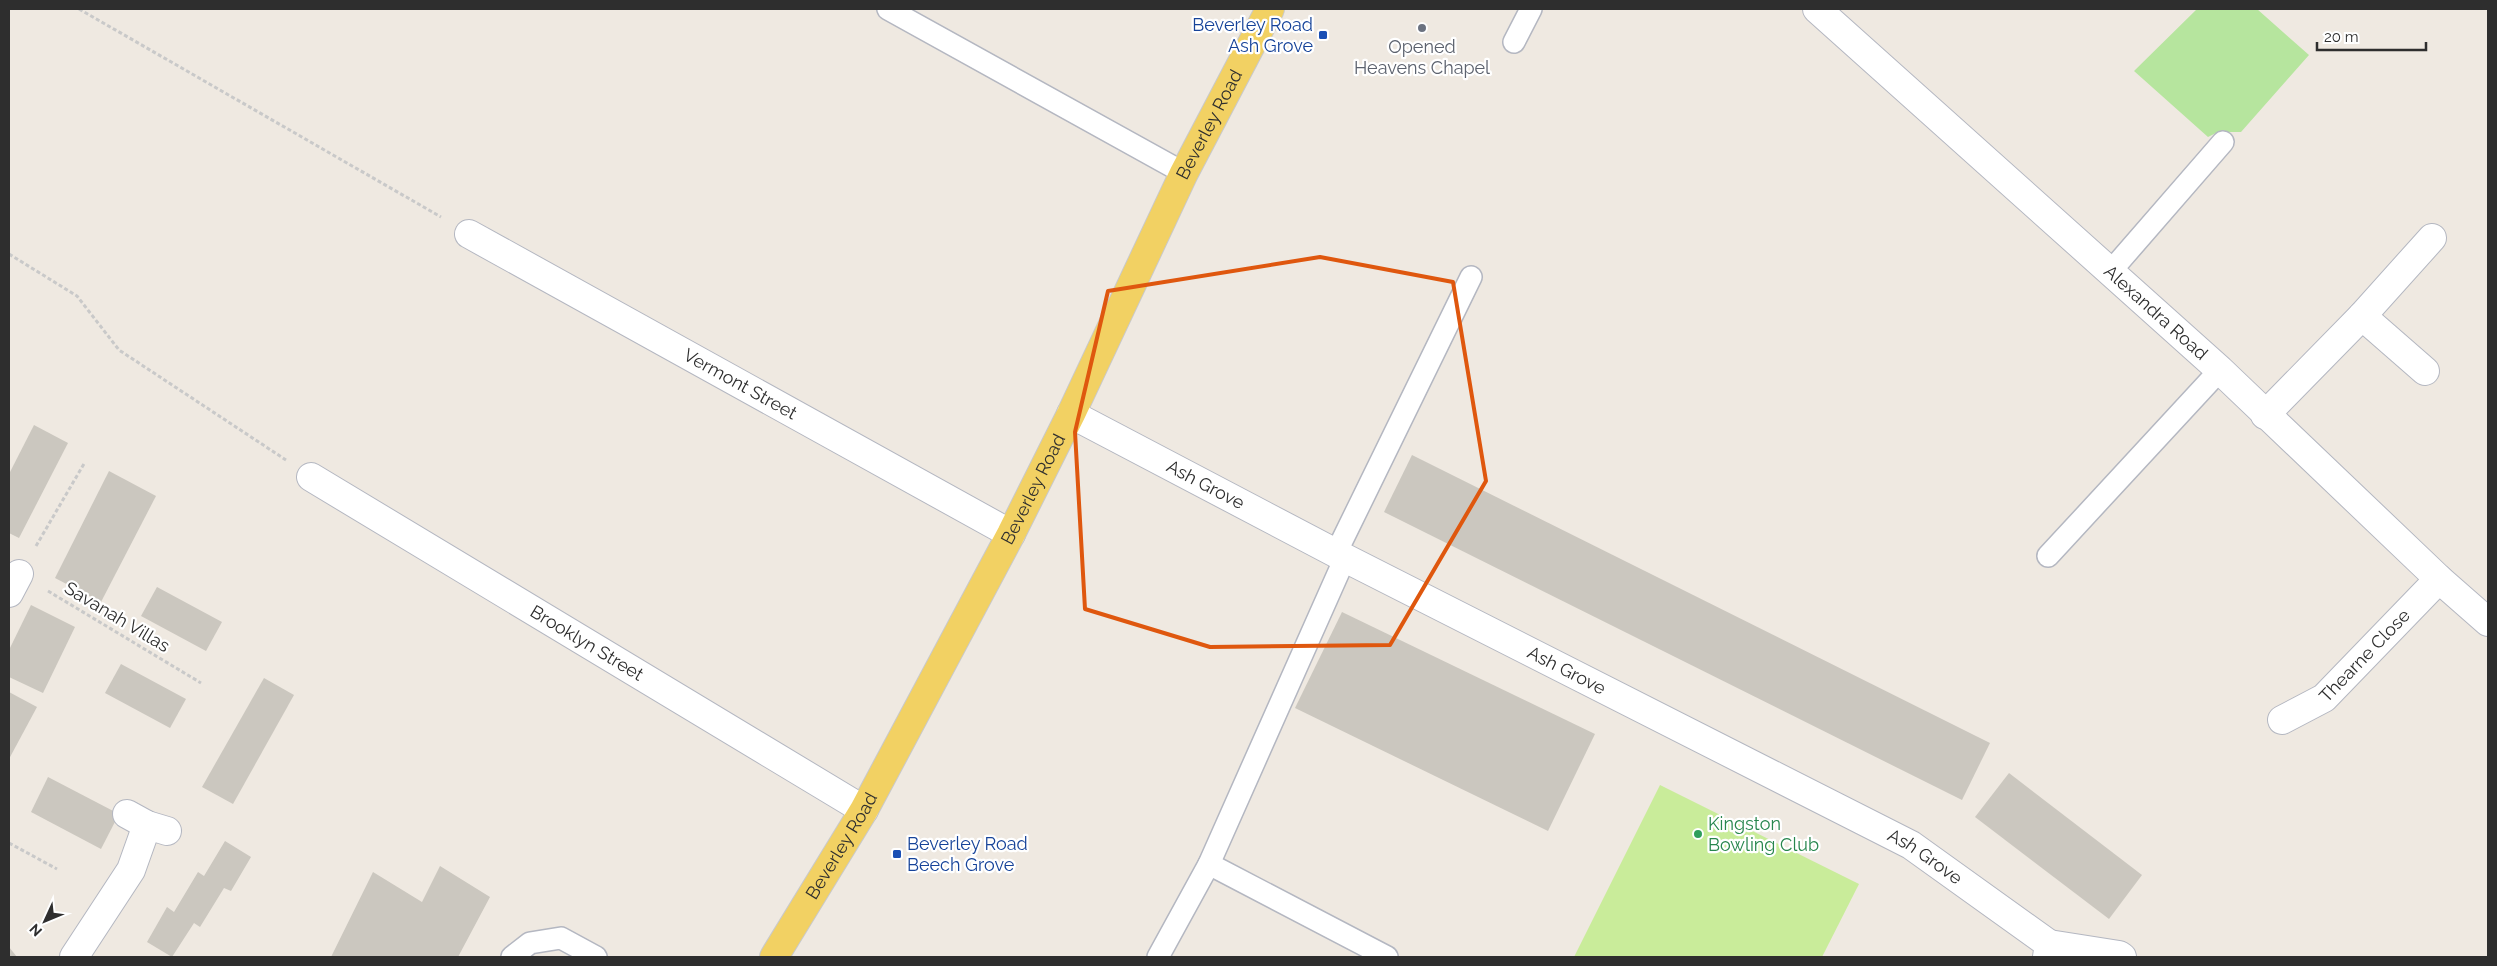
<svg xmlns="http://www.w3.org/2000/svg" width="2497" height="966" font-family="Raleway,sans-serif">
  <rect width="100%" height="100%" fill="#efe9e1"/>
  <path fill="#b6e59e" d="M2197 9H2257L2309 55 2241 132H2218L2208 137 2134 71Z"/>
  <path fill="#c9ec9a" d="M1660 785 1859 884 1822 957H1574Z"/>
  <g fill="#cbc7bf">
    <path d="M34 425 68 443 19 538 9 533V474Z"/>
    <path d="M1412 455 1990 743 1962 800 1384 512Z"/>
    <path d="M109 471 156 496 101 602 55 578Z"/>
    <path d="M157 587 222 622 206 651 141 616Z"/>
    <path d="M31 605 75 627 43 693 9 677V650Z"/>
    <path d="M1342 612 1595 734 1548 831 1295 708Z"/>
    <path d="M121 664 186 699 170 728 105 693Z"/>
    <path d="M264 678 294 695 233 804 202 787Z"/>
    <path d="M9 692 37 707 9 759Z"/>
    <path d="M2009 773 2142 875 2109 919 1975 817Z"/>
    <path d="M48 777 119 814 101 849 31 812Z"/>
    <path d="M225 841 251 857 231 891 224 888 200 927 194 923 172 957 147 942 167 907 174 912 198 872 204 876Z"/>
    <path d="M440 866 490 897 458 957H331L373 872 422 902Z"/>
    <path d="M9 947 17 957H9Z"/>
  </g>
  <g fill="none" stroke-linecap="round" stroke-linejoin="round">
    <g stroke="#b4b7c1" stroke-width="24">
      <g id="lane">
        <path d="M888 9 1184 173"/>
        <path d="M1514 42 1531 9"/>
        <path d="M2110 272 2223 142"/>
        <path d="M1336 553 1471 277"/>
        <path d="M2048 556 2220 370"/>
        <path d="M1209 864 1387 957"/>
        <path d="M512 957 530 943 561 938 596 957"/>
        <path d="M1158 957 1209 864 1345 558"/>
      </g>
    </g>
    <g stroke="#b4b7c1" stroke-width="30">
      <g id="street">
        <path id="s1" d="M1817 9 2220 370 2439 579 2488 622"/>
        <path id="s2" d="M469 234 1011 534"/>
        <path d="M2362 316 2425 371"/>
        <path id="s3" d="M1071 414 1345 558 1911 845 2049 944 2047 957"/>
        <path d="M2265 415 2362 316 2432 238"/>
        <path id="s4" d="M311 477 864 810"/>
        <path d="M9 593 19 574"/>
        <path id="s5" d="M2282 720 2324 698 2439 579"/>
        <path d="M127 814 147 825 167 831"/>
        <path d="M2049 944 2119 955 2122 957"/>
        <path d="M74 957 131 870 147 825"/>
      </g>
    </g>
    <g stroke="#c9c9c9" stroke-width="30">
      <g id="primary">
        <path id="s6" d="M774 957 864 810 1011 534 1071 414 1184 173 1270 9"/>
      </g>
    </g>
    <g stroke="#c9c9c9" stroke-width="3" stroke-dasharray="4 2.5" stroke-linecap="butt">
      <path d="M79 9 441 217"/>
      <path d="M9 254 77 296 119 350 286 460"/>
      <path d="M36 546 85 462"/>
      <path d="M48 591 201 683"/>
      <path d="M9 843 57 869"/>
    </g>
    <use href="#lane" stroke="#fff" stroke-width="21"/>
    <use href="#street" stroke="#fff" stroke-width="28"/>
    <use href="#primary" stroke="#f2d163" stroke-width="28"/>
  </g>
  <path fill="none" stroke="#df570e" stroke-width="4" stroke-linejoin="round" d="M1320 257 1453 282 1486 481 1390 645 1210 647 1085 609 1075 432 1108 291Z"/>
  <circle fill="#6b7280" stroke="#fff" stroke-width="2" cx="1422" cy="28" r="5"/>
  <g fill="#1a4fb4" stroke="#fff" stroke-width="2">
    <rect x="1318" y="30" width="10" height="10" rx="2.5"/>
    <rect x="892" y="849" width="10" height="10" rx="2.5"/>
  </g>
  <circle fill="#2e9e5b" stroke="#fff" stroke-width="2" cx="1698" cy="834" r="5"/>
  <g text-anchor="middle" stroke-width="4.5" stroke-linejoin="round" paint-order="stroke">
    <g font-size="18" fill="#164399" stroke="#fff" text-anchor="end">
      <text x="1313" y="31">Beverley Road<tspan x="1313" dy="21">Ash Grove</tspan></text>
      <text x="907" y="850" text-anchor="start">Beverley Road<tspan x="907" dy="21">Beech Grove</tspan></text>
    </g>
    <g font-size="18" fill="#5b616d" stroke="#fff">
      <text x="1422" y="53">Opened<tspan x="1422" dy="21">Heavens Chapel</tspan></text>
    </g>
    <g font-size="18" fill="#2e2e2e" stroke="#fff">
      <text dy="6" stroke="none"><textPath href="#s6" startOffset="940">Beverley Road</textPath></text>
      <text dy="6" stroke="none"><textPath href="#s1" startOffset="455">Alexandra Road</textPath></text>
      <text dy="6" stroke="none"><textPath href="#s2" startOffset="310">Vermont Street</textPath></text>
      <text dy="6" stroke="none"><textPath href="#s3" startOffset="152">Ash Grove</textPath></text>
      <text dy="6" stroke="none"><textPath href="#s6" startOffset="535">Beverley Road</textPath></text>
      <text transform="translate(117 617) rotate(31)" y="6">Savanah Villas</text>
      <text dy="6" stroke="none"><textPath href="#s4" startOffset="322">Brooklyn Street</textPath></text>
      <text dy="6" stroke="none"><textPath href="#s5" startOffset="106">Thearne Close</textPath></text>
      <text dy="6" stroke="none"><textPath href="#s3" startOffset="558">Ash Grove</textPath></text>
      <text dy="6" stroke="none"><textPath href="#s6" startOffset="130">Beverley Road</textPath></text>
      <text dy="6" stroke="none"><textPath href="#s3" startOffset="962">Ash Grove</textPath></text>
    </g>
    <g font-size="18" fill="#27864d" stroke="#fff" text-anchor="start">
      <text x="1708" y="830">Kingston<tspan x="1708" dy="21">Bowling Club</tspan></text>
    </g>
  </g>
  <rect width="2497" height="966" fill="none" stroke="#2e2e2e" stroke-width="20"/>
  <g transform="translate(45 921) rotate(226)" stroke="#ffffff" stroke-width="4" paint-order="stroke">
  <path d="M0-4L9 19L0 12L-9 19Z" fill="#2e2e2e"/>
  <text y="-8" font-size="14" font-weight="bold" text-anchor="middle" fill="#2e2e2e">N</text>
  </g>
  <path d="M2317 42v8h109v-8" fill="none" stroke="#2e2e2e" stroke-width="2.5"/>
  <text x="2324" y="42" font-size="15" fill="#2e2e2e" stroke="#ffffff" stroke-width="4" paint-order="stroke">20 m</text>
</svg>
